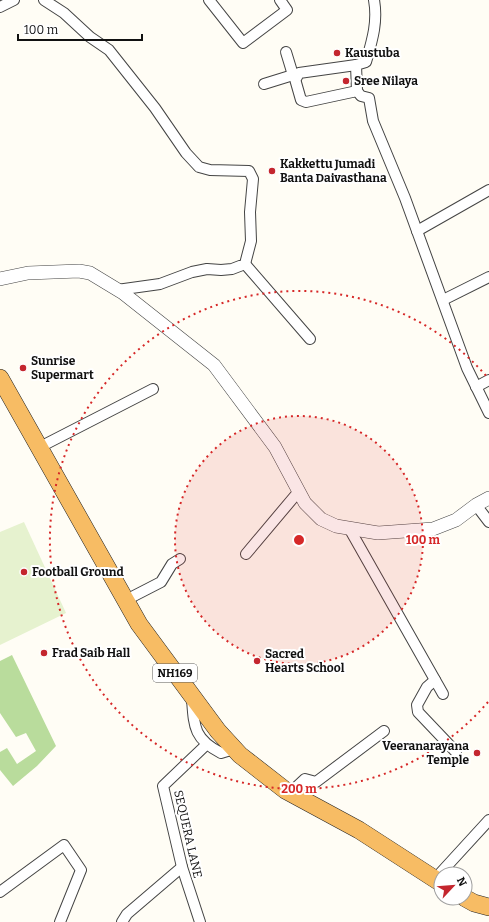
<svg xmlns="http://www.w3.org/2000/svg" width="489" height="922" font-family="Bitter,serif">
  <rect width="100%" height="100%" fill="#fffdf5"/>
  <path fill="#b9dc9c" d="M12 655 56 746 37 766 13 786 0 770V752L7 748 17 764 36 751 26 733 16 737 0 713V661Z"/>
  <path fill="#e6f2cf" d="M24 522 66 613 0 645V532Z"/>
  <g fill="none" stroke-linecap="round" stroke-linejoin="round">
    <g stroke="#444" stroke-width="12">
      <g id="minor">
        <path d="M44 0 64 13 90 37 109 50 155 108 186 153 199 167 210 170 249 171 253 179 250 212 251 241 245 264 232 269 221 270 207 269 192 272 160 284 117 290"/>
        <path d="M209 0 243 43 287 10 280 0"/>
        <path d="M374 0C378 22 372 41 366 62L356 65 357 91 361 96 369 98 373 121 405 198 467 368 489 413"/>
        <path d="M0 7 14 0"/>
        <path d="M286 52 293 75"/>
        <path d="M356 65 299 73 295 79 301 100 306 102 357 91"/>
        <path d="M264 84 293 75 297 77"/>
        <path d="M417 231 489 190"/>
        <path d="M245 264 310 339"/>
        <path d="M443 300 489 277"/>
        <path d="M476 387 489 380"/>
        <path d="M40 447 153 389"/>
        <path d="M476 505 489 522"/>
        <path d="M349 528 443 694"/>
        <path d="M246 554 299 491"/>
        <path d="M126 600 161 582 172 564 180 559"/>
        <path d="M435 680 427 687 417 705 418 712 456 752"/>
        <path d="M192 699C194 727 194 739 221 753L234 749"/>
        <path d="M290 793 305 779 316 782 384 731"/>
        <path d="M435 879 489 820"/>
        <path d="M0 892 64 845 81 870 60 922"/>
        <path d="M122 922 127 914 182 867"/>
        <path d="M200 922 182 867 163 786 206 745"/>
      </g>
    </g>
    <g stroke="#444" stroke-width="14">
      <path id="tertiary" d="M0 279 28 273 79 271 90 273 123 293 214 365 275 447 305 503 321 519 336 526 378 533 433 529 456 520 476 505 489 498"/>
    </g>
    <g stroke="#222" stroke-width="18">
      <g id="trunk">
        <path d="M0 378 139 624 218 731 240 755 285 790 359 830 441 883"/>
        <path d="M465 898 474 903 489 907"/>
      </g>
    </g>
    <use href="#minor" stroke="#fff" stroke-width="10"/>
    <use href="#tertiary" stroke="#fff" stroke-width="13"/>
    <use href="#trunk" stroke="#f7bc64" stroke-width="17"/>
  </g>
  <circle cx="299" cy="540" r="124" fill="#d62828" fill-opacity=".12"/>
  <g fill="none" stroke="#d62828" stroke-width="2" stroke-dasharray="2 4">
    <circle cx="299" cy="540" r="124"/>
    <path d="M488 702A249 249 0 1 1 488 378"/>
  </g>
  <g fill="#c4262e" stroke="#fff" stroke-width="1.5">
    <circle cx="337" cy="53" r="4"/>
    <circle cx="346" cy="81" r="4"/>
    <circle cx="272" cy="171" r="4"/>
    <circle cx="23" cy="368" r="4"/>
    <circle cx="24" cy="572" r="4"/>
    <circle cx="44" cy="653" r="4"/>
    <circle cx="257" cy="661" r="4"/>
    <circle cx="477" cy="753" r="4"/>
  </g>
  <g text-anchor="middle" stroke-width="4" stroke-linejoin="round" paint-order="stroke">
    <rect fill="#fff" stroke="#585858" stroke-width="1" x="153" y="664" width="44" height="18" rx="3"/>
    <g font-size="11" font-weight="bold" fill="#111">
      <text x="175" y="677">NH169</text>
    </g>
    <g font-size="12" font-weight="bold" fill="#111" stroke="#fff" text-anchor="start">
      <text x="345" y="57">Kaustuba</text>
      <text x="354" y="85">Sree Nilaya</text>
      <text x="280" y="168">Kakkettu Jumadi<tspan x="280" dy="14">Banta Daivasthana</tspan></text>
      <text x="31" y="365">Sunrise<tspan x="31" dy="14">Supermart</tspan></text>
      <text x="32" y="576">Football Ground</text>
      <text x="52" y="657">Frad Saib Hall</text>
      <text x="265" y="658">Sacred<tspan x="265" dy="14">Hearts School</tspan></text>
      <text x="469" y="750" text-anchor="end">Veeranarayana<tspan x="469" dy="14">Temple</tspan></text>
    </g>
    <g font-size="12" fill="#111" stroke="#fff">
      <text transform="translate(188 834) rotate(77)" y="4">SEQUERA LANE</text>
    </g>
  </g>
  <circle cx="299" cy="540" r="6" fill="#d62828" stroke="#fff" stroke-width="2"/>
  <g font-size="12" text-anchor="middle" font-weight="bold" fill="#d62828" stroke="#fff" stroke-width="4" stroke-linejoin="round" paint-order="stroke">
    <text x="423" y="544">100 m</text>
    <text x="299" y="793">200 m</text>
  </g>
  <g transform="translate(453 886) rotate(64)"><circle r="19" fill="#ffffff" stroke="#a0a0a0"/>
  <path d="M0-3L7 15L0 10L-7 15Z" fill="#c4262e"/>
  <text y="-6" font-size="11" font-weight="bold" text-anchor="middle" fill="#111111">N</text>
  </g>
  <path d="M18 34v6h124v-6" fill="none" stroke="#111111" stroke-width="2"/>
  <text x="24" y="34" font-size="12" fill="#111111" stroke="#ffffff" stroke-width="3" paint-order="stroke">100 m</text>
</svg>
